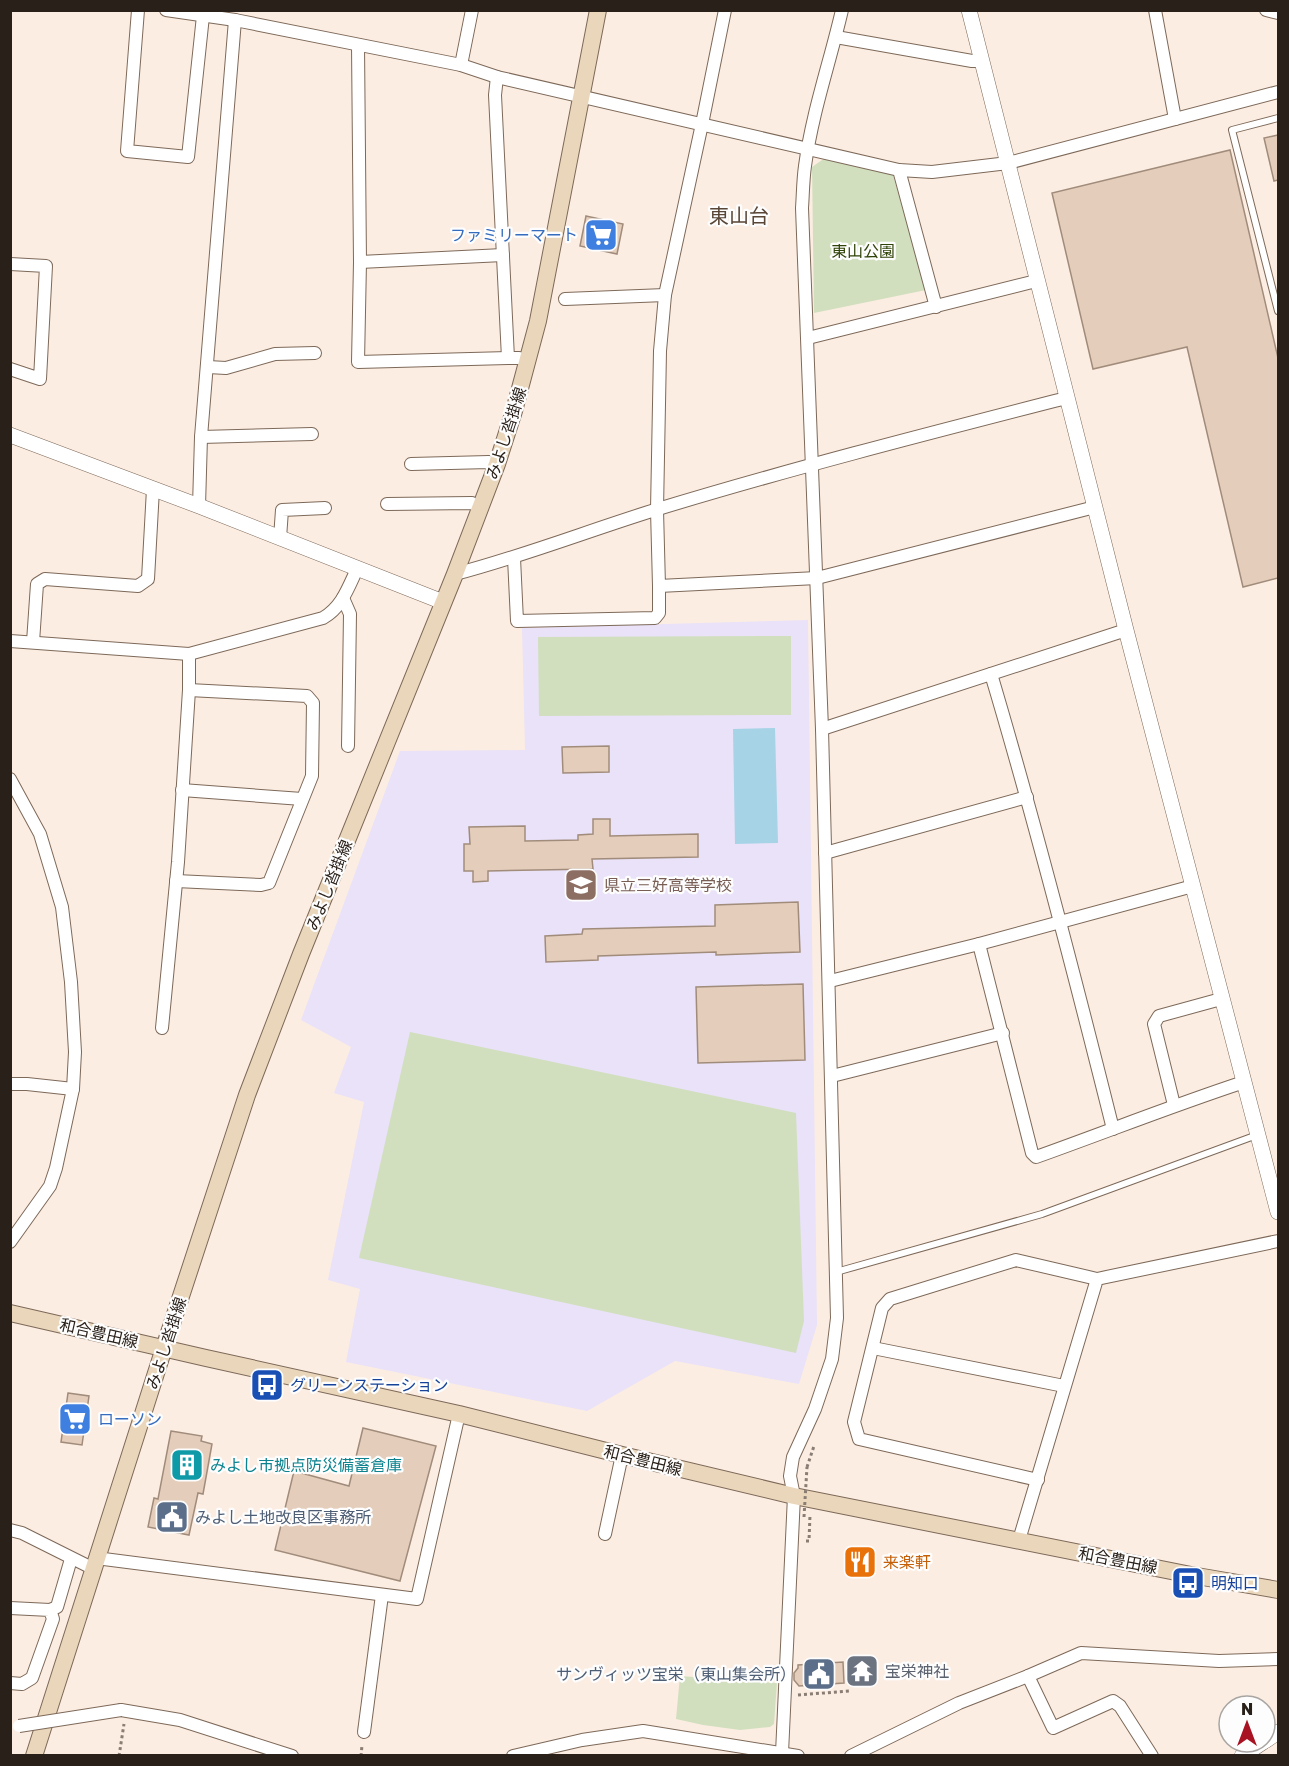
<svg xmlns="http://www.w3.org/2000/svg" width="1289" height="1766" font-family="'Golos Text','Noto Sans JP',sans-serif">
  <rect width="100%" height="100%" fill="#fcede2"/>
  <path fill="#e9e2f8" d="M808 620 817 1325 799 1384 675 1361 587 1411 346 1362 360 1289 328 1280 364 1102 334 1093 351 1047 301 1020 400 751 525 750 522 628Z"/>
  <g fill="#d1dfbe">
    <path d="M825 158 889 172 893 175 926 290 814 313 812 167Z"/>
    <path d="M791 636V715L539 716 538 637Z"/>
    <path d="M410 1032 796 1113 804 1321 796 1353 359 1258Z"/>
    <path d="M680 1676 777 1683 774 1724 770 1727 740 1730 703 1725 676 1719Z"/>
  </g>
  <path fill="#a6d3e6" d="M775 728 778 843 735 844 733 729Z"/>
  <g fill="#e4cdbb" stroke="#a18c7b" stroke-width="1.5">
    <path d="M1278 135V180L1274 181 1264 138Z"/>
    <path d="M1230 150 1278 358V578L1243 587 1187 347 1093 369 1052 193Z"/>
    <path d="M586 216 623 224 617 254 580 246Z"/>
    <path d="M609 746V772L563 773 562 747Z"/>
    <path d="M593 819H610V836L698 834V857L592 859 593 869 488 871V881L473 882V871H464V844H470L469 827 525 826V841L578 840V835L593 834Z"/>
    <path d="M798 902 800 952 716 955V952L598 956V960L546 962 545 936 582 934 583 929 715 926V905Z"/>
    <path d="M803 984 805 1060 698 1063 696 987Z"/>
    <path d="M68 1393 89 1396 82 1445 61 1442Z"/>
    <path d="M363 1428 436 1446 400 1581 275 1550 294 1471 349 1486Z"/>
    <path d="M171 1431 202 1436 201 1441 212 1444 203 1494 198 1493 189 1535 148 1527 154 1498 158 1499Z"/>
    <path d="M843 1662 844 1683 799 1686 794 1680V1673L798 1668V1665Z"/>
  </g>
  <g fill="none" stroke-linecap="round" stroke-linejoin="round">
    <g stroke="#7d6959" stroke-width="8">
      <g id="service">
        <path d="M1278 118 1232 130 1278 311"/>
        <path d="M836 1272 1042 1214 1257 1135"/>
      </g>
    </g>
    <g stroke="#7d6959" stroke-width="14">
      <g id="minor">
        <path d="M138 10 127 151 188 157 203 16"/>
        <path d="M166 10 235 20 461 65 497 77 899 170 932 172 1008 163 1278 92"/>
        <path d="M725 10 702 124 665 295 660 351 657 510 659 586 817 578 1095 507"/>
        <path d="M1155 10 1175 119"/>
        <path d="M1266 10 1278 13"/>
        <path d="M836 37 972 61H982"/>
        <path d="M358 45 360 262 358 362 508 358H519L528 361"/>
        <path d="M461 65 472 10"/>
        <path d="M497 77 495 95 508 358"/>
        <path d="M899 170 936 307"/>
        <path d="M360 262 503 255"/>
        <path d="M10 264 46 266 40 379 10 369"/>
        <path d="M565 299 665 295"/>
        <path d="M808 338 1036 281"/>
        <path d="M208 367 226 368 275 354 315 353"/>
        <path d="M201 437 312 434"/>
        <path d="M411 464 489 462 497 464"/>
        <path d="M387 504 472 503 480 508"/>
        <path d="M199 506 201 437 235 20"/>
        <path d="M280 538 282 510 325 508"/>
        <path d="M514 558 517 621 655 618 659 613V586"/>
        <path d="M455 574C524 556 590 530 658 509 793 468 930 433 1066 398"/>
        <path d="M343 598 350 614 348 746"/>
        <path d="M10 641 189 654 323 618C342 607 348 588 357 569"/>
        <path d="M33 642 37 584 45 579 138 586 148 579 153 489"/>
        <path d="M991 674C1036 825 1075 977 1113 1129"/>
        <path d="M822 729 1126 630"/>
        <path d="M10 779 40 834 62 907 71 982 75 1052 73 1089 56 1168 50 1186 10 1242"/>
        <path d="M182 790 302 799"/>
        <path d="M825 853 1027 797"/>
        <path d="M176 881 261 885 269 883 312 776 313 703 307 696 189 690"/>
        <path d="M979 944 1032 1153 1036 1157C1106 1132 1174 1105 1244 1082"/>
        <path d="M830 981 979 944 1193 886"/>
        <path d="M162 1028 178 862 189 690V654"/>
        <path d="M832 1076 1003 1033"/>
        <path d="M10 1084H27L73 1089"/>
        <path d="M1174 1105 1154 1024 1159 1016 1221 999"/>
        <path d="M873 1348 1064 1386"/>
        <path d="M1038 1480 859 1439 854 1422 882 1308 890 1299 1016 1260 1097 1279"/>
        <path d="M10 1530 22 1533 94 1569"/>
        <path d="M605 1534 622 1455"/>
        <path d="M1019 1540 1097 1279 1278 1241"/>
        <path d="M96 1558 417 1599 459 1414"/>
        <path d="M10 1608 50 1610 53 1619 32 1678 22 1684 10 1683"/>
        <path d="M50 1610 57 1607 71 1559"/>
        <path d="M1028 1676 1053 1728 1113 1701 1120 1706 1152 1756"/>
        <path d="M121 1710 180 1720 292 1756"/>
        <path d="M364 1732 382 1595"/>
        <path d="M782 1753 794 1496 790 1476 793 1457 815 1409 832 1359 837 1318 822 729 802 208C803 194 803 180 805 166 812 113 830 62 842 10"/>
        <path d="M513 1756 582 1740 643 1731 798 1756"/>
        <path d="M851 1756 959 1703 1028 1676 1081 1653 1219 1661 1278 1659"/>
      </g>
    </g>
    <g stroke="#7d6959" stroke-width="16">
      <g id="tertiary">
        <path d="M969 10 1126 630 1278 1212"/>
        <path d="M10 435 199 506 443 602"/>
        <path d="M1265 1741 1278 1732"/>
        <path d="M1242 1756 1263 1742"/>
      </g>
    </g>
    <g stroke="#7d6959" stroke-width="18">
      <g id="secondary">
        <path d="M10 1313 206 1358 459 1414 622 1455 794 1496 1191 1575 1278 1590"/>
        <path d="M34 1756 164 1348 247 1095 301 954 455 574 497 464 514 411 538 321 598 10"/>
      </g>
    </g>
    <g stroke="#897d74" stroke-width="3" stroke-dasharray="3 3" stroke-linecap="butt">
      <path d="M807 1467 814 1446"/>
      <path d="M806 1541H809L810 1515"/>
      <path d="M798 1695 849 1691"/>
      <path d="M119 1756 124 1724"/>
      <path d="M361 1756 362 1745"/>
    </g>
    <use href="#service" stroke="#fff" stroke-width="6"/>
    <use href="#minor" stroke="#fff" stroke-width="12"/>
    <use href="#tertiary" stroke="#fff" stroke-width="15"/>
    <use href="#secondary" stroke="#ead6ba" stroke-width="16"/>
    <g stroke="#7d6959" stroke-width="14" stroke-linecap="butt">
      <path id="minor-bridge" d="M19 1726 121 1710"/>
    </g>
    <path stroke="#897d74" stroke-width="3" stroke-dasharray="3 3" stroke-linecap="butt" d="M804 1517 807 1467"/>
    <use href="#minor-bridge" stroke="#fff" stroke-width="12"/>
  </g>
  <defs>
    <g id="supermarket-square" transform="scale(1.725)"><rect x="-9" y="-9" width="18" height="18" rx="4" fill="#3f7fe0" stroke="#fdfdfd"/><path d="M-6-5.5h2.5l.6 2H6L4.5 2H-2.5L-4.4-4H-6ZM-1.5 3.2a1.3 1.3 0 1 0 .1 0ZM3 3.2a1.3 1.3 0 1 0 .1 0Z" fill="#fff"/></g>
    <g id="school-square" transform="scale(1.725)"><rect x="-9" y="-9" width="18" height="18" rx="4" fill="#8d6e63" stroke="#fdfdfd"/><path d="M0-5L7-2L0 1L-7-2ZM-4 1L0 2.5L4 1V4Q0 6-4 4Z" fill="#fff"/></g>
    <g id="bus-square" transform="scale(1.725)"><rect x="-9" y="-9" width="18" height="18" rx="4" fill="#1a4fb4" stroke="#fdfdfd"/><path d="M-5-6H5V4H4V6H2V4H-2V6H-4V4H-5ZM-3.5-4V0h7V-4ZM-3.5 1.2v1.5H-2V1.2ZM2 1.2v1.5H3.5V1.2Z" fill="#fff"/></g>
    <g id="building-square" transform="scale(1.725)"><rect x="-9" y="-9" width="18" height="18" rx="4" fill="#0f9aa8" stroke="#fdfdfd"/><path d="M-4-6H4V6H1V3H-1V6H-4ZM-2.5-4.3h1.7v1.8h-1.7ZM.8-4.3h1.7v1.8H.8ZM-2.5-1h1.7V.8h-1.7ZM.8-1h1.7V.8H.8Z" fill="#fff"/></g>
    <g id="civic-square" transform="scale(1.725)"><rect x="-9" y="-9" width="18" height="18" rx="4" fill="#5c6f8a" stroke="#fdfdfd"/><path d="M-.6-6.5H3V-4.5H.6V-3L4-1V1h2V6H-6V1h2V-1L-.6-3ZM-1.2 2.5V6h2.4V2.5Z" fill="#fff"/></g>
    <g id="restaurant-square" transform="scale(1.725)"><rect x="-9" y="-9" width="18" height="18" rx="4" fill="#e8710a" stroke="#fdfdfd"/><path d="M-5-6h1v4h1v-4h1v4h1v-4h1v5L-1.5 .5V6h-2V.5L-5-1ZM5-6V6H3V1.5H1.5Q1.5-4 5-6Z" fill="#fff"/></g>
    <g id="temple-square" transform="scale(1.725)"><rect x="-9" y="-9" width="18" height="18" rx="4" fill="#6b7280" stroke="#fdfdfd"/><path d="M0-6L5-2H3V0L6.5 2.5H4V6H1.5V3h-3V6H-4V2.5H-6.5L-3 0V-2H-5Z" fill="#fff"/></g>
  </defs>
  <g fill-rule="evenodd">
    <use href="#supermarket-square" x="601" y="235"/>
    <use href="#school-square" x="581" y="885"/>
    <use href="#bus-square" x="267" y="1385"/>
    <use href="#supermarket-square" x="75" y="1419"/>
    <use href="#building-square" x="187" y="1465"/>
    <use href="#civic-square" x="172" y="1517"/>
    <use href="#restaurant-square" x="860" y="1562"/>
    <use href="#bus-square" x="1188" y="1583"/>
    <use href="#temple-square" x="862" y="1671"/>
    <use href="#civic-square" x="819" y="1674"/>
  </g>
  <g text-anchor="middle" stroke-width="4.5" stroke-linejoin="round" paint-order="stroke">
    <g font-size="16" fill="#366cbe" stroke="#fdfdfd" text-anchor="end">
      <text x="578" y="241">ファミリーマート</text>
      <text x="98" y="1425" text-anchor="start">ローソン</text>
    </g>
    <g font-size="16" fill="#304308" stroke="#fdfdfd">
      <text x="863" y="257">東山公園</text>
    </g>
    <g font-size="16" fill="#292019" stroke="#fdfdfd">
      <text transform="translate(506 433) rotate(-72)" y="6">みよし沓掛線</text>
      <text transform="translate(329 885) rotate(-68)" y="6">みよし沓掛線</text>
      <text transform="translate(99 1333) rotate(13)" y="6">和合豊田線</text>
      <text transform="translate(166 1343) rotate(-72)" y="6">みよし沓掛線</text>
      <text transform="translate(643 1460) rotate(14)" y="6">和合豊田線</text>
      <text transform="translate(1118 1560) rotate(11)" y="6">和合豊田線</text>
    </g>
    <g font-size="16" fill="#785e54" stroke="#fdfdfd" text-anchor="start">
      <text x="604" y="891">県立三好高等学校</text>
    </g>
    <g font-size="16" fill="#164399" stroke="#fdfdfd" text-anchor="start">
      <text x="290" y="1391">グリーンステーション</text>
      <text x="1211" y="1589">明知口</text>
    </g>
    <g font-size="16" fill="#0d838f" stroke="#fdfdfd" text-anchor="start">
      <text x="210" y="1471">みよし市拠点防災備蓄倉庫</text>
    </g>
    <g font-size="16" fill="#4e5e75" stroke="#fdfdfd" text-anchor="start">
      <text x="195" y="1523">みよし土地改良区事務所</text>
      <text x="796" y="1680" text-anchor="end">サンヴィッツ宝栄（東山集会所）</text>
    </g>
    <g font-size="16" fill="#c56008" stroke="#fdfdfd" text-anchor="start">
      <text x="883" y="1568">来楽軒</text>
    </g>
    <g font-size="16" fill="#5b616d" stroke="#fdfdfd" text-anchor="start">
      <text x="885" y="1677">宝栄神社</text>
    </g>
    <g font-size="20" fill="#594637" stroke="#fdfdfd">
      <text x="739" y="223">東山台</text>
    </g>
  </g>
  <rect width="1289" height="1766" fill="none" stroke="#292019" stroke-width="24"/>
  <g transform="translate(1247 1724)"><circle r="28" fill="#fdfdfd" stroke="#a8a5a2" stroke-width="1.5"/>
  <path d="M0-4.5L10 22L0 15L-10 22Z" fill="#a81222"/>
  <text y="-9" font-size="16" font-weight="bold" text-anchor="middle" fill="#292019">N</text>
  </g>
</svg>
